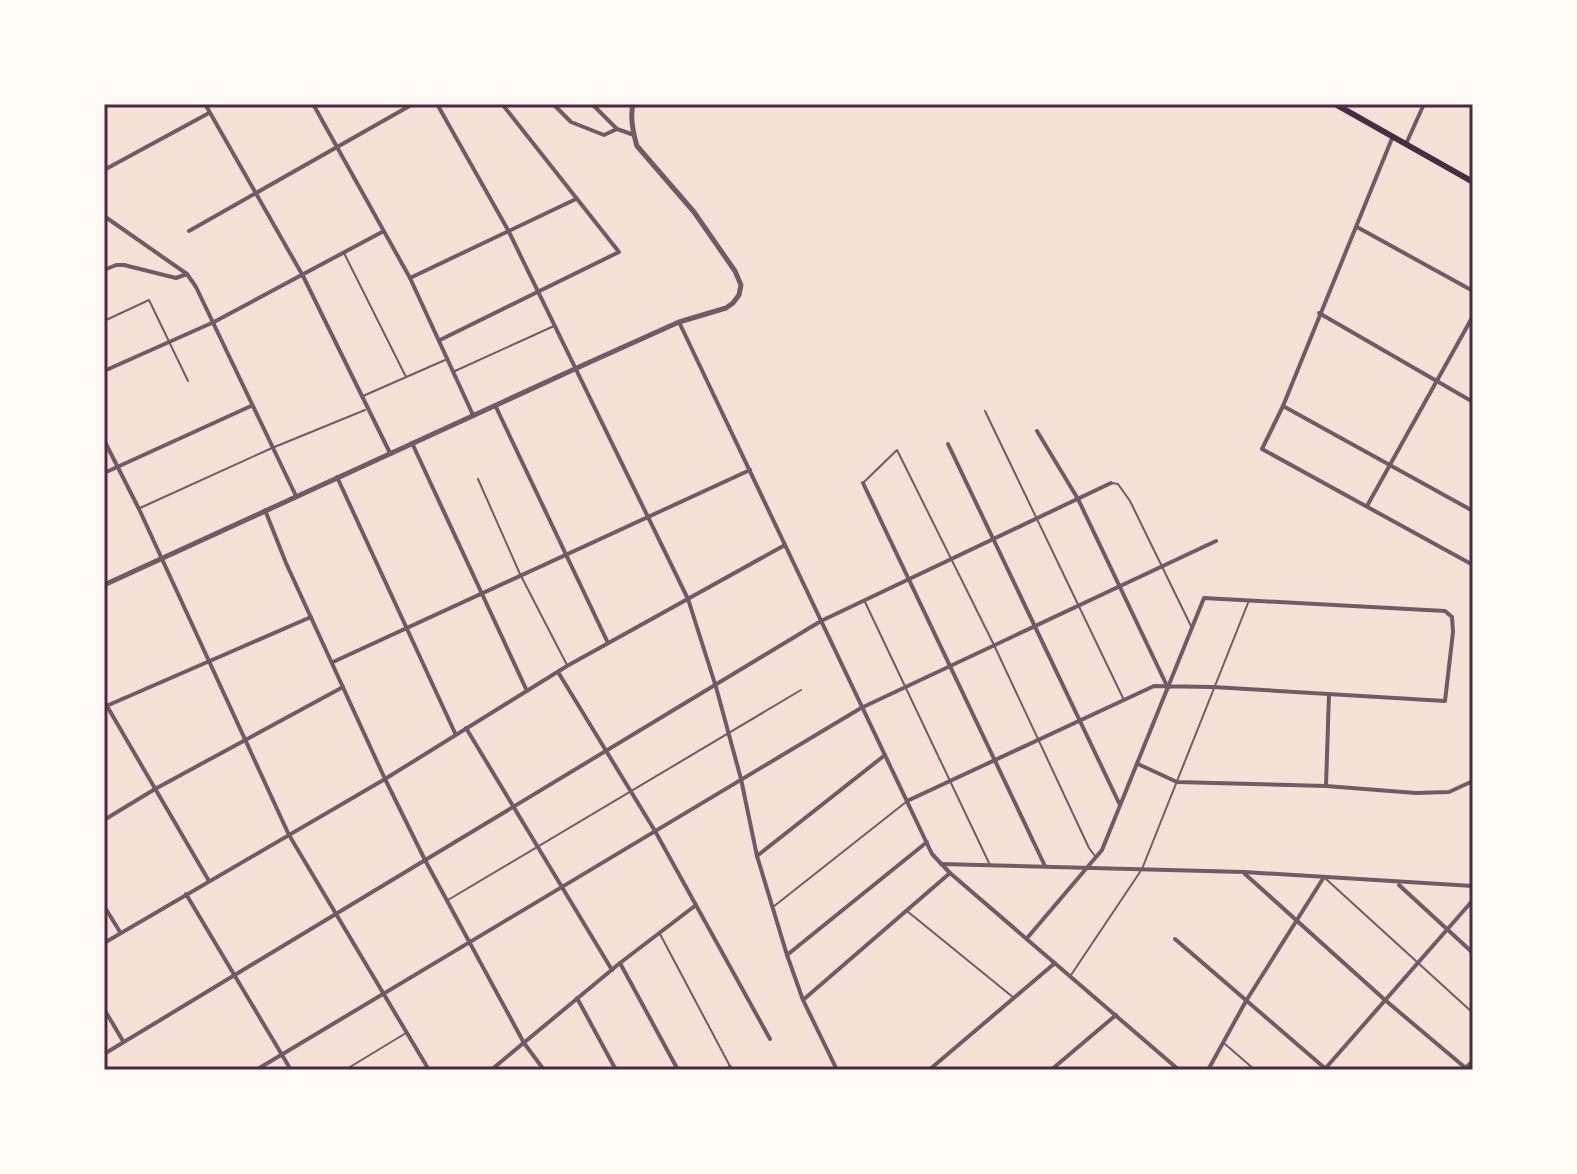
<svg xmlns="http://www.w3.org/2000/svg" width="1577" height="1174" font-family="Manrope,sans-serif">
  <rect width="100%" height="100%" fill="#f7e1d7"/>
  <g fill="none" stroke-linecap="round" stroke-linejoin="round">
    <g stroke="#755966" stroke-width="2">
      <path d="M344 253 406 377"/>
      <path d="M104 321 149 300 188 381"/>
      <path d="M455 371 554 326"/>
      <path d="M363 396 445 360"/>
      <path d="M985 411 1123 698"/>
      <path d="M478 479 520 574 567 665"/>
      <path d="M864 482 897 450 994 645 1089 848 1095 856"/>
      <path d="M1112 483 1118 484 1130 501 1191 626"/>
      <path d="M140 508 272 448 365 410"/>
      <path d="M865 602 989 863"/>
      <path d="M1326 879 1473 1013"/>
      <path d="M448 900 801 690"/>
      <path d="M773 907 906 802"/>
      <path d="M907 911 1014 998"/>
      <path d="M660 934 732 1070"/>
      <path d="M1071 975 1142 869 1248 603"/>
      <path d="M1225 1044 1255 1070"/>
      <path d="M345 1070 406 1033"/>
    </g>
    <g stroke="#755966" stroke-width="4">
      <path d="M205 104 303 276 390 453"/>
      <path d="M313 104 410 278 473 415"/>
      <path d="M437 104 508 230 688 599 716 687 741 779 757 856 787 955 803 1000 837 1070"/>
      <path d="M553 104 571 122 604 135 617 129"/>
      <path d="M592 104 617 129 634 135"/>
      <path d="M1393 136 1283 406 1262 449 1473 565"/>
      <path d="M1406 144 1424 104"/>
      <path d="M104 170 209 113"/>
      <path d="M104 216 187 274 196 287 296 496"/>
      <path d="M1357 227 1473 291"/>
      <path d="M189 231 413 104"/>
      <path d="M104 270 116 265H124L176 278 187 274"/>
      <path d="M410 278 576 199"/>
      <path d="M1319 313 1473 402"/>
      <path d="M679 322 932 854 950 873 1179 1070"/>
      <path d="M440 340 619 252 502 104"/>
      <path d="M104 371 214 322 382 232"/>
      <path d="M495 405 608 643"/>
      <path d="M1283 406 1473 511"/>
      <path d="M1037 431 1078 499 1168 688"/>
      <path d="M104 440 139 509 289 835 429 1070"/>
      <path d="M412 443 527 691"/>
      <path d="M948 444 1119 803"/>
      <path d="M104 473 251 406"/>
      <path d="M337 477 455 733"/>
      <path d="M863 483 1045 866"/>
      <path d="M1367 506 1473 316"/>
      <path d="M265 510 286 563 385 779 425 860 524 1043 544 1070"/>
      <path d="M333 662 750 470"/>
      <path d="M558 672 655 831 770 1039"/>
      <path d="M104 701 209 881"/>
      <path d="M104 707 311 617"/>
      <path d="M466 728 612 970"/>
      <path d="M1138 764 1177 782 1326 786 1416 793 1449 792 1473 781"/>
      <path d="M1326 786 1329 694"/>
      <path d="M907 801 1154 686 1213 687 1445 701 1453 632 1452 617 1445 611 1204 598 1102 850 1028 937"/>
      <path d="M104 820 155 789 343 687"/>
      <path d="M757 856 885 755"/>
      <path d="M941 864 1244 872 1473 886"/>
      <path d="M1245 874 1385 1000 1468 1070"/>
      <path d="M1399 885 1473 953"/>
      <path d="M186 894 291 1070"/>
      <path d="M104 906 120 932"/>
      <path d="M1175 939 1327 1070"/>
      <path d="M104 943 385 779 567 666 785 545"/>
      <path d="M787 955 927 842"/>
      <path d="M620 963 678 1070"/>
      <path d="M577 998 616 1070"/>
      <path d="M803 1000 950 873"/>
      <path d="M104 1009 123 1041"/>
      <path d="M104 1054 821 621 1111 483"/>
      <path d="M256 1070 861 708 1216 541"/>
      <path d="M491 1070 620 963 696 905"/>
      <path d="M727 1070 730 1067"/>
      <path d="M929 1070 1055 963"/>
      <path d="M1051 1070 1116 1015"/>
      <path d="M1208 1070 1246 1001 1324 877"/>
      <path d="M1324 1070 1473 900"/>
      <path d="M1463 1070 1473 1061"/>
    </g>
    <path stroke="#755966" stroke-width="5" d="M104 585 590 362 679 322 726 308 733 303 739 295 741 285 735 271 694 212 637 146C633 133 630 117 633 104"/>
    <path stroke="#4a2c40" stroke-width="6" d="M1335 104 1473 182"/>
  </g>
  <rect width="1577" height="1174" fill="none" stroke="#fffaf5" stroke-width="212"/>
  <rect x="106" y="106" width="1365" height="962" fill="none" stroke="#4a2c40" stroke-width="3"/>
</svg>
